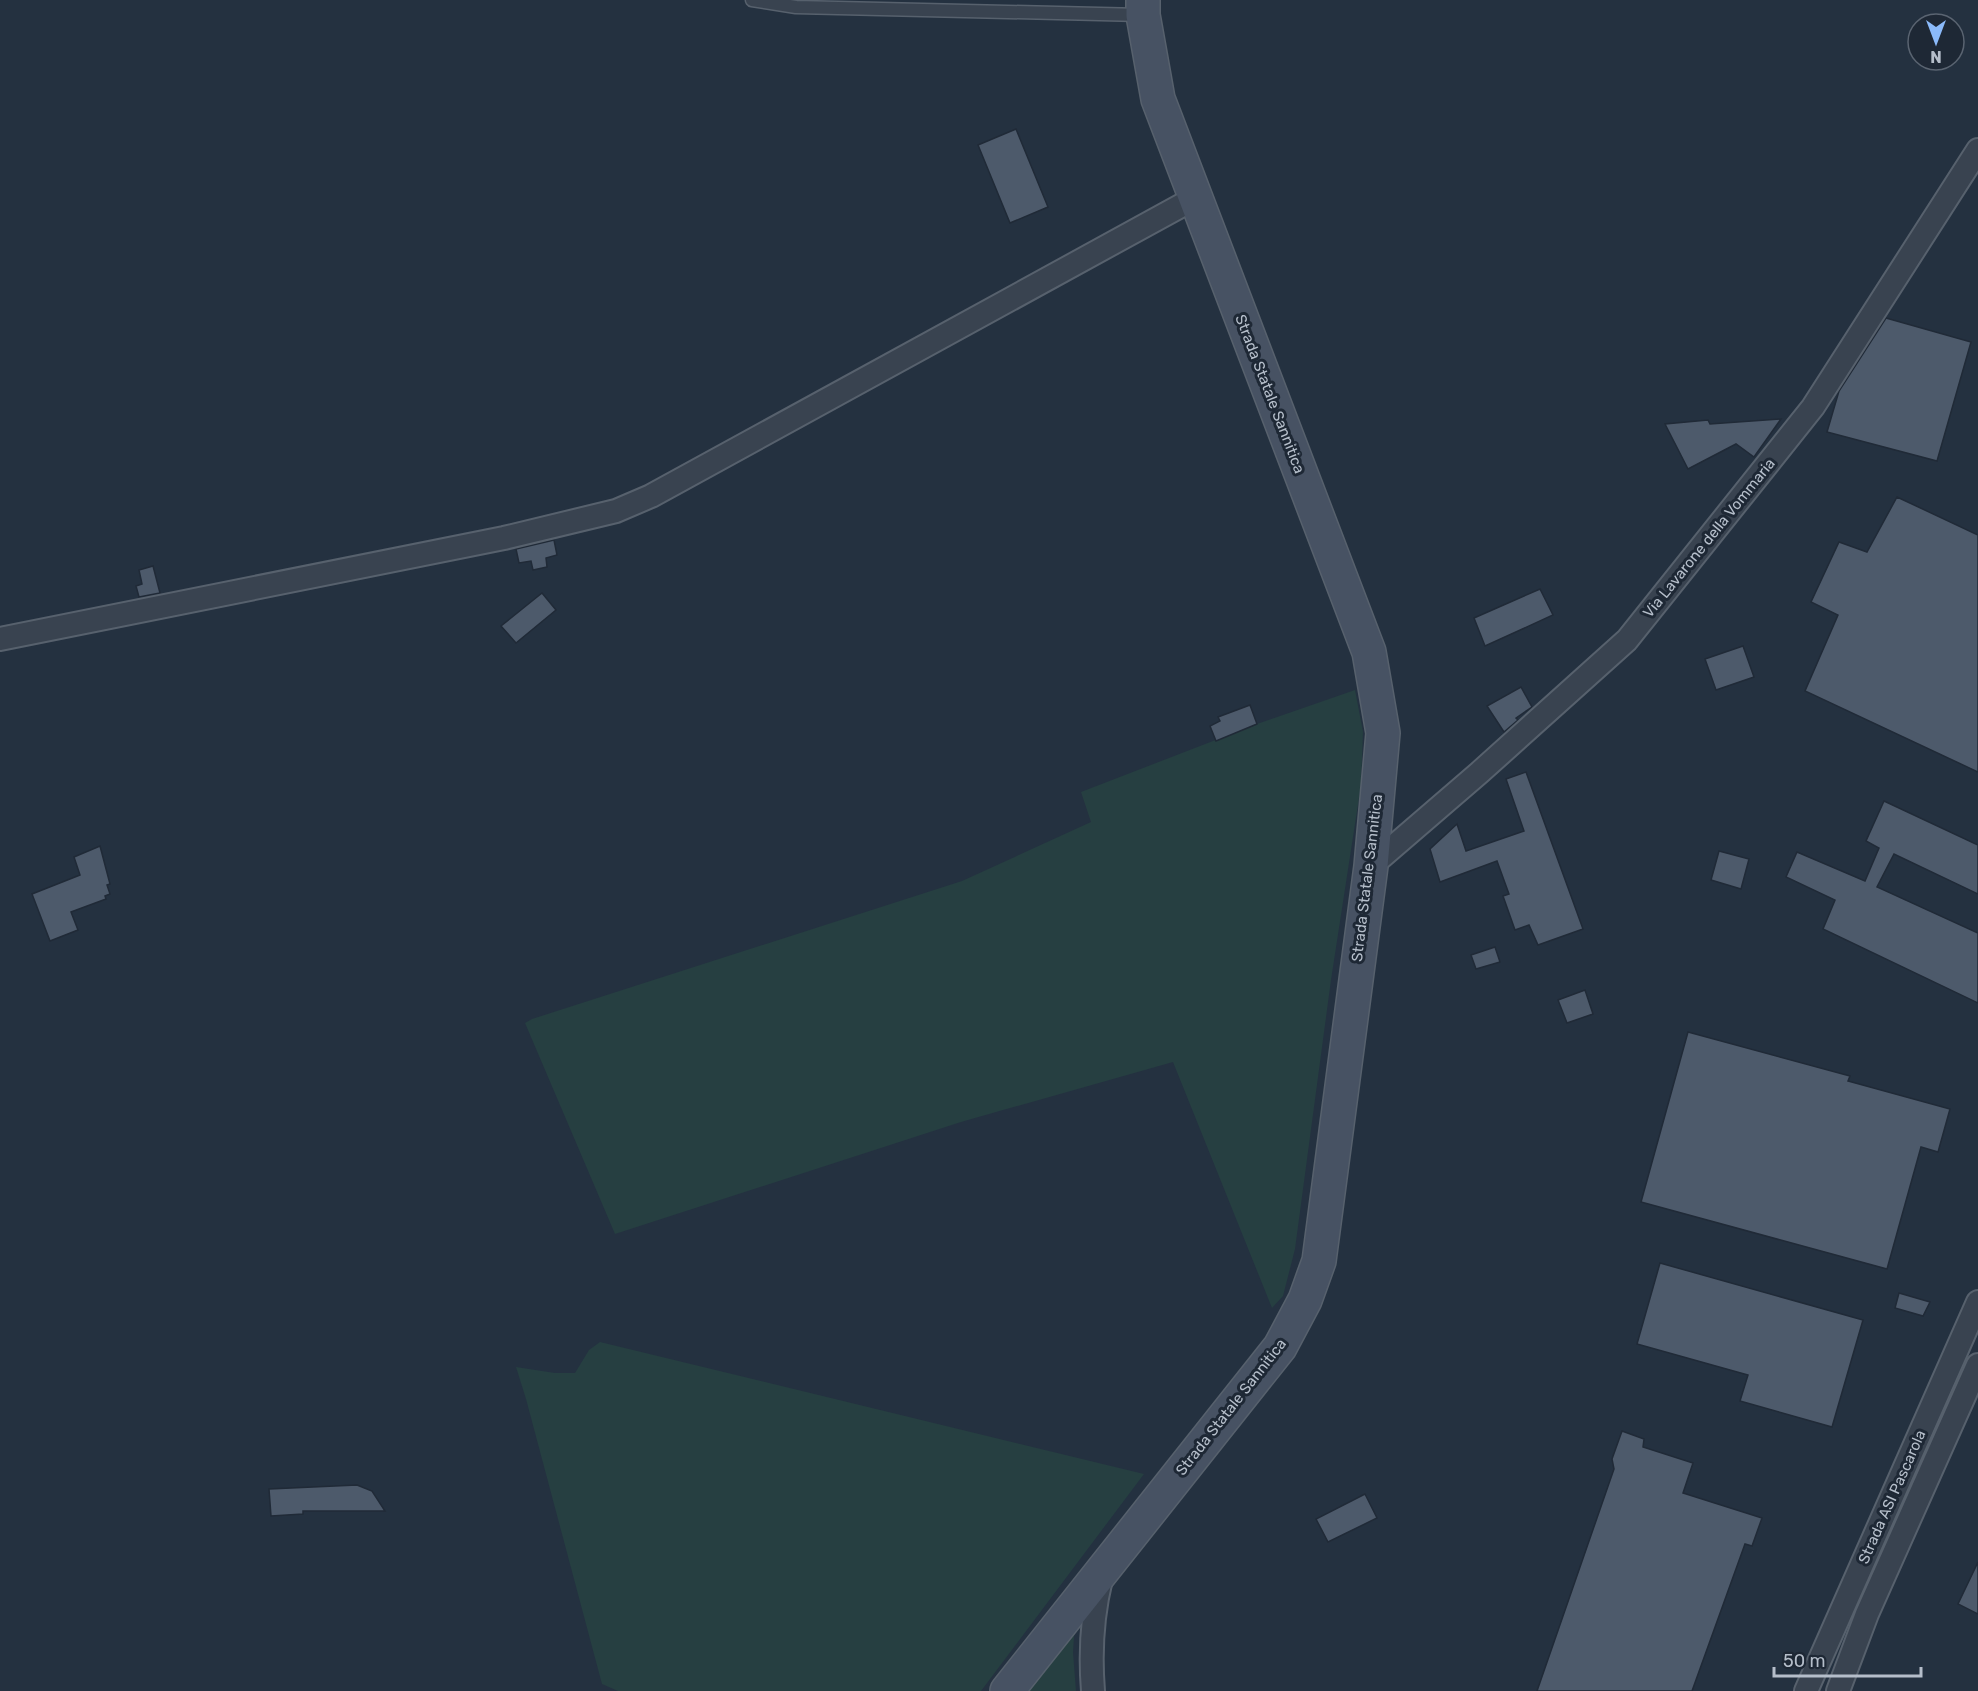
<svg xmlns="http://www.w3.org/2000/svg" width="1978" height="1691" font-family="Rubik,sans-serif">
  <rect width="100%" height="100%" fill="#243140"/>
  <g fill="#263f41">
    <path d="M1355 690 1363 732 1361 785 1331 980 1295 1249 1283 1296 1272 1308 1173 1062 961 1122 615 1234 525 1023 532 1019 962 881 1091 822 1081 792 1257 724Z"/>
    <path d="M600 1342 1144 1474 981 1691H618L602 1684 526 1399 516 1367 555 1373H575L589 1350Z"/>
    <path d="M1076 1608 1073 1652 1076 1691H1019Z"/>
  </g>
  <g fill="#4d5a6b" stroke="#202a37" stroke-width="1.5">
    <path d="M1016 129 1048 207 1010 223 978 145Z"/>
    <path d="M1886 318 1971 342 1937 461 1827 432 1839 391Z"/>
    <path d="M1781 419 1754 457 1736 444 1688 469 1665 424 1708 420 1710 424Z"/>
    <path d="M1897 497 1978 535V772L1805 691 1838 615 1811 602 1839 542 1867 552Z"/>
    <path d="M554 540 557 555 546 558 547 567 533 570 531 561 519 563 516 549Z"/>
    <path d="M153 566 160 593 139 597 136 586 142 584 139 570Z"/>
    <path d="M1540 589 1553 615 1485 646 1474 618Z"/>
    <path d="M542 593 556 610 516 643 501 626Z"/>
    <path d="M1743 646 1754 677 1716 690 1705 659Z"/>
    <path d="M1521 687 1532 707 1516 718 1518 720 1504 732 1487 706Z"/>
    <path d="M1250 705 1257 724 1216 741 1210 726 1220 721 1218 717Z"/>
    <path d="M1526 772 1583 929 1538 945 1529 925 1515 930 1503 896 1509 894 1497 861 1440 882 1430 849 1457 824 1466 851 1524 831 1506 779Z"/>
    <path d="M1884 801 1978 845V894L1894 854 1877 887 1978 933V1003L1823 929 1835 900 1786 877 1797 852 1865 881 1879 848 1866 841Z"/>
    <path d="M100 846 110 884 107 885 110 894 105 896 106 899 71 912 78 930 50 941 32 894 80 875 74 857Z"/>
    <path d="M1719 851 1749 859 1741 889 1711 880Z"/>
    <path d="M1495 947 1500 962 1476 969 1471 955Z"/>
    <path d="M1585 990 1593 1014 1567 1023 1558 1000Z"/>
    <path d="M1688 1032 1850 1076 1848 1081 1950 1109 1938 1152 1921 1147 1887 1269 1641 1202Z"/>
    <path d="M1660 1263 1863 1320 1832 1427 1740 1401 1748 1375 1637 1344Z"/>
    <path d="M1899 1293 1930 1302 1923 1316 1895 1308Z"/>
    <path d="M1622 1431 1644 1439 1643 1447 1693 1463 1683 1493 1762 1518 1752 1546 1745 1544 1692 1691H1537L1614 1469 1612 1459Z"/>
    <path d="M357 1485 372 1491 385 1511H303V1514L271 1516 269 1489Z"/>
    <path d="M1365 1494 1377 1518 1328 1542 1316 1519Z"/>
    <path d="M1978 1562V1614L1958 1604Z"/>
  </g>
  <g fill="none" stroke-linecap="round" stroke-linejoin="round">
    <g stroke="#57616d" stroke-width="15">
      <path id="lane" d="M752 0 796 7 1142 15"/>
    </g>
    <g stroke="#57616d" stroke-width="26">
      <g id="street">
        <path d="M0 639 504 538 616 511 651 496 1195 198"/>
        <path d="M1371 866 1479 773 1627 640 1813 407 1978 150"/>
        <path d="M1093 1691C1090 1654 1092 1616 1101 1579"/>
        <path d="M1806 1691 1978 1302"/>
        <path d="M1838 1691 1867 1614 1978 1365"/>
      </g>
    </g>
    <g stroke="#57616d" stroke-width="36">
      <path id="secondary" d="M1007 1691 1280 1347 1305 1300 1319 1261 1371 866 1383 733 1369 652 1158 99 1143 15V0"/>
    </g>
    <use href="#lane" stroke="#394350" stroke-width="12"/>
    <use href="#street" stroke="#394350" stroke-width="22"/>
    <use href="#secondary" stroke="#475263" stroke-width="33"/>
  </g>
  <g text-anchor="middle" stroke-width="6" stroke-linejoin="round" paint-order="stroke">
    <g font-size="15" fill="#b5beca" stroke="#1e2835">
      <text transform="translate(1270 394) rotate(69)" y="5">Strada Statale Sannitica</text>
      <text transform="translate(1709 538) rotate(-51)" y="5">Via Lavarone della Vommaria</text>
      <text transform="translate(1367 878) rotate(-83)" y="5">Strada Statale Sannitica</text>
      <text transform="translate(1231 1407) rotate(-52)" y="5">Strada Statale Sannitica</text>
      <text transform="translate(1892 1497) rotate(-66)" y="5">Strada ASI Pascarola</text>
    </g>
  </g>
  <g transform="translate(1936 42) rotate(180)"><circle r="28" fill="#1e2835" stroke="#5a6471" stroke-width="1.5"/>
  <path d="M0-4.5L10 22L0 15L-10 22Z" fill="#8bbafa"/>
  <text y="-9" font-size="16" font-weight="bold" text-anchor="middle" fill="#b5beca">N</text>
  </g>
  <path d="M1774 1667v9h147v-9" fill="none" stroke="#b5beca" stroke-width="3"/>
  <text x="1783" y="1667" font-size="18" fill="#b5beca" stroke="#1e2835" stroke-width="4.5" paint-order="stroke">50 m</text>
</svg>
